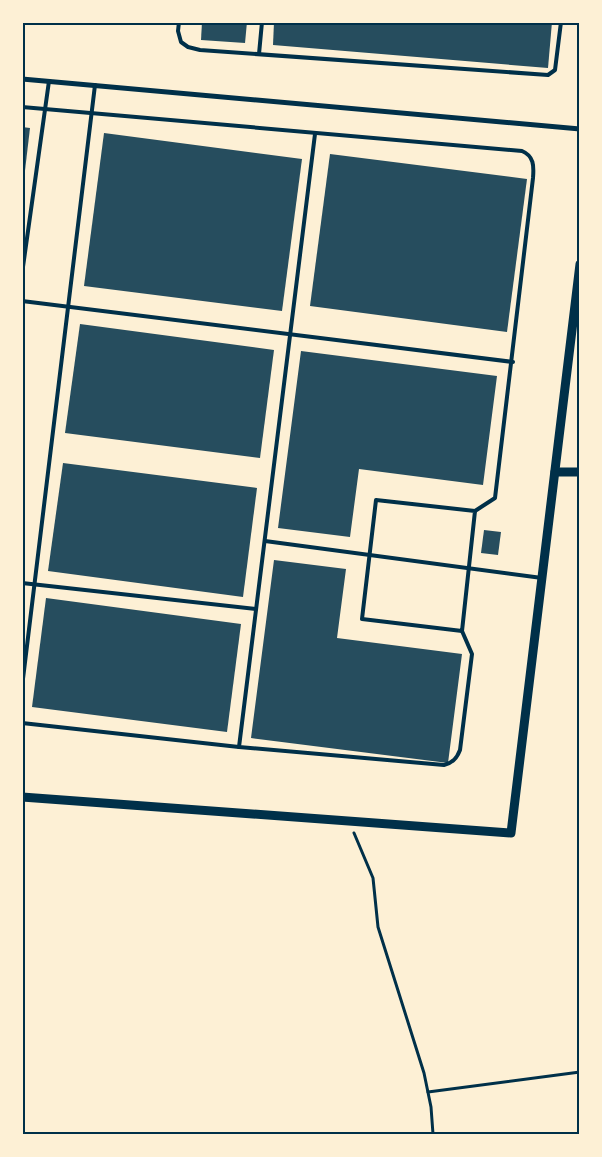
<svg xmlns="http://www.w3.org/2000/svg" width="602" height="1157" font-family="'Noto Serif',serif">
  <rect width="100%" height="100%" fill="#fdf0d5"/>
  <g fill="#264d5e">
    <path d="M202 22H247L245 43 201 40Z"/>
    <path d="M274 22H552L548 68 273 45Z"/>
    <path d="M22 127 30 128 24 179H22Z"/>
    <path d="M104 133 302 159 282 311 84 286Z"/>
    <path d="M330 154 527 179 507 332 310 306Z"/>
    <path d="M80 324 274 350 260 458 65 433Z"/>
    <path d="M301 351 497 376 483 485 359 469 350 537 278 528Z"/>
    <path d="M63 463 257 488 243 597 48 571Z"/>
    <path d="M484 530 501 532 498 555 481 553Z"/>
    <path d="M274 560 346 569 337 638 462 654 448 763 251 738Z"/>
    <path d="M46 598 241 624 227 732 32 707Z"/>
  </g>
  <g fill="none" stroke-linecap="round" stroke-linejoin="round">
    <g stroke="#003049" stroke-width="3">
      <path d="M354 833 373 878 378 927 424 1073 431 1107 433 1134"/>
      <path d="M428 1092 580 1072"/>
    </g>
    <g stroke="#003049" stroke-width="4">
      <path d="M179 22 178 31 181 42 188 47 200 50 548 75 555 70 561 22"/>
      <path d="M259 54 262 22"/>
      <path d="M22 107 522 151C534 156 534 166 533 178L495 498 475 511"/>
      <path d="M22 274 49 81"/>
      <path d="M22 301 513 362"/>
      <path d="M376 500 475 511 462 631 362 619Z"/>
      <path d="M265 541 542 578"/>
      <path d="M22 583 256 609"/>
      <path d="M22 687 95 85"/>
      <path d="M22 723 239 747 444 765C453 763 457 758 460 750L472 654 462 631"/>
      <path d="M239 747 315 134"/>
    </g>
    <path stroke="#003049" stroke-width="5" d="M22 79 580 129"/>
    <g stroke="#003049" stroke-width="9">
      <path d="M555 472H580"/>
      <path d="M22 797 511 833 580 264"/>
    </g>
  </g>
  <rect width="602" height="1157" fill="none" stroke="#fdf0d5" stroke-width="48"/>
  <rect x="24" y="24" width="554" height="1109" fill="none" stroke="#003049" stroke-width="2"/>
</svg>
